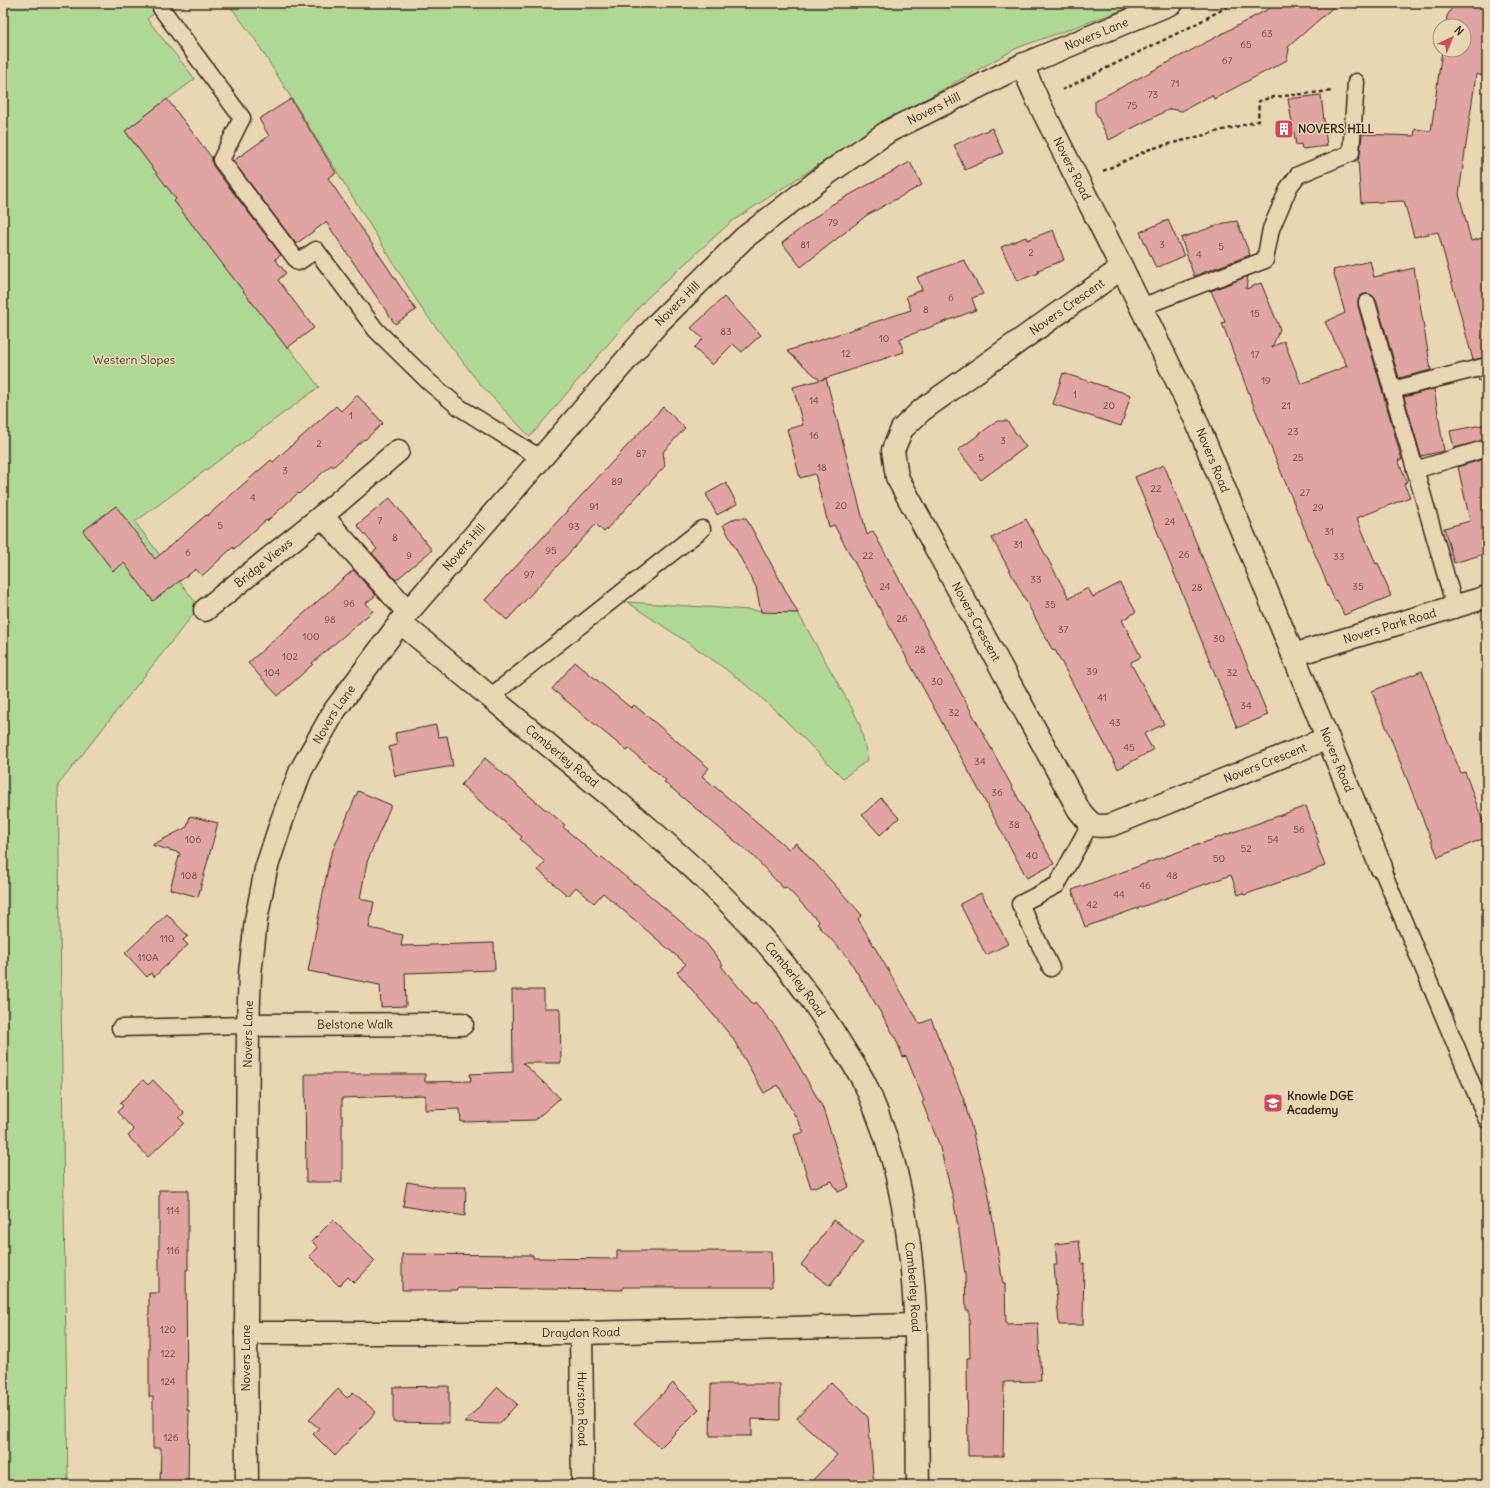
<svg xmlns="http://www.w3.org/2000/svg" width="1490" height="1488" font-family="Delius,sans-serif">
  <rect width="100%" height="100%" fill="#e9d7b4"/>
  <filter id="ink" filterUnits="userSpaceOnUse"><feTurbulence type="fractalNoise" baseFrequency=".025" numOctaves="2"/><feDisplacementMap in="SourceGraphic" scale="8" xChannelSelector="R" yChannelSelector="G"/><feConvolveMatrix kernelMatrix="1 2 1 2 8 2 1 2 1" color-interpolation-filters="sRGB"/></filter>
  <g filter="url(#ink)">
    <g fill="#b0d895" stroke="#76815a">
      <path d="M3 3H167L147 19 195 79 125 131 319 387 135 522 199 607 58 785 68 1485H3Z"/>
      <path d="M228 3H1142L1017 48 879 125 731 222 646 299 530 437 480 384 422 309 256 41Z"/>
      <path d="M627 602 798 613 853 710 860 725 868 760 843 778C814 750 787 720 757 694 717 660 671 632 627 602Z"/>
    </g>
    <g fill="#e0a5a2" stroke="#3b2a1e">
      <path d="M1277 3H1338L1288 47 1289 49 1287 60 1214 99 1212 95 1182 111 1170 109 1109 140 1095 111V101L1175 59 1272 7Z"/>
      <path d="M1455 3H1487V77L1476 74 1459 194 1471 241 1487 237V357L1473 360 1438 232 1414 237 1404 201 1361 203 1358 159 1360 154 1362 134 1414 136 1415 129 1431 131 1442 50H1464V26H1446L1447 16Z"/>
      <path d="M1321 95 1327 146 1302 149 1301 144 1296 145 1288 99Z"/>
      <path d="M167 99 212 158 213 166 281 255 275 259 286 273 278 280 314 328 287 348 174 201 176 199 125 131Z"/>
      <path d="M291 99 336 173 328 178 416 310 395 324 326 222 296 244 233 161 269 136 259 119Z"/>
      <path d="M992 128 1003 153 965 170 954 145Z"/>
      <path d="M910 162 922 185 867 215 801 267 782 243 831 205Z"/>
      <path d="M1168 220 1184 256 1156 268 1140 232Z"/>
      <path d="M1237 221 1250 255 1194 276 1181 238 1224 223Z"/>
      <path d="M1053 230 1064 260 1038 270 1039 273 1017 281 1001 247 1026 237 1027 240Z"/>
      <path d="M964 260 983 294 972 298 976 310 899 339 904 352 821 380 826 378 867 535 873 531 1054 864 1027 878 834 525 829 527 815 474 800 478 787 429 803 425 793 387 820 380 787 351 911 310 906 296 922 290 917 277Z"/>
      <path d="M1370 261 1374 277 1414 268 1431 370 1399 378 1376 300 1373 296 1369 294H1364L1360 296 1358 300V306L1402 460H1398L1407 482 1404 484 1410 497 1357 518 1376 564 1378 563 1391 596 1344 615 1337 600 1335 601 1324 576 1253 404 1222 323 1225 322 1211 291 1248 276 1246 289 1261 283 1280 329 1272 347 1284 341 1301 384 1347 366 1325 322 1345 313 1333 270Z"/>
      <path d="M724 297 761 335 742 352 733 344 712 365 694 348 703 339 691 328Z"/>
      <path d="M1063 373 1131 395 1121 426 1053 404Z"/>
      <path d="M1487 376V380L1479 381 1478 378Z"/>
      <path d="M1434 389 1444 451 1421 456 1404 397Z"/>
      <path d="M357 395 383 423 365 440 364 439 333 467 331 465 299 494 298 493 267 521 266 520 234 549 233 547 202 576 196 569 153 601 124 563 113 571 83 531 116 506 155 559 206 515 207 516 271 460 273 462 336 406 341 411Z"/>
      <path d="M663 407 685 428 663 452 665 466 604 532 596 524 507 620 485 600Z"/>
      <path d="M997 421H1007L1026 447 981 480 958 450Z"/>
      <path d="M1487 424V439L1454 448 1450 431Z"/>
      <path d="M1487 458V553L1454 563 1444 528 1470 521 1458 467Z"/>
      <path d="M1164 465 1268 715 1237 728 1135 477Z"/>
      <path d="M726 483 737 504 717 515 706 494Z"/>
      <path d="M390 498 432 550 396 580 372 553 377 549 357 525Z"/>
      <path d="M736 518H746L798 613 761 612 756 587 723 525Z"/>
      <path d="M1026 519 1069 598 1088 588 1093 597 1120 583 1136 612 1122 620 1141 657 1131 662V664L1164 724 1144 734 1153 750 1118 769 1055 650 1053 651 992 538Z"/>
      <path d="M353 570 376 595 366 603 373 611 312 663 313 664 278 696 248 663Z"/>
      <path d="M575 662 631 708 634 705 709 768 702 776 789 849 796 843 812 861H813L862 915 858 919 920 1024 931 1019 964 1100 988 1190 1003 1284H1005L1006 1324 1038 1323 1041 1381 1004 1382 1003 1456H968L967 1358H970L969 1310H966L965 1275 960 1238 953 1198 939 1144 922 1102 924 1101 906 1056 903 1057 895 1037 849 959 817 924 819 922 786 887 783 888 753 856 664 782 666 780 629 749 627 751 552 689Z"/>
      <path d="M1422 671 1440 719H1439L1461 773 1465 772 1487 833V837L1438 857 1372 691Z"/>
      <path d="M436 725 438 737 447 736 453 766 395 776 389 747 397 745 395 733Z"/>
      <path d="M485 758 546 810V809L565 825 563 827 600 859 602 857 634 884 635 883 706 943 723 965 721 966 753 1004 755 1002 779 1031 822 1106 849 1187 838 1192 832 1181 811 1188 794 1135 804 1132 778 1085 764 1093 732 1037 677 972 686 964 603 893 594 903 576 887 568 896 538 870 545 862 520 839 522 837 461 785Z"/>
      <path d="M358 791 391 805 367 862 360 899 374 902 369 928 403 935 401 946 494 943 495 970 405 973 406 1006 381 1007 380 985 308 971 330 857Z"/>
      <path d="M881 798 899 818 880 835 862 815Z"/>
      <path d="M1306 806 1319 843 1317 844 1325 866 1244 895 1243 893 1238 895 1231 875 1085 927 1072 890Z"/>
      <path d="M190 816 218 823 198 897 170 889 180 853 152 845 187 827Z"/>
      <path d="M981 893 1008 944 986 955 960 904Z"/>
      <path d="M167 914 188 936 183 940 188 945 154 977 151 973 147 977 125 953Z"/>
      <path d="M512 990H544V1008H560L561 1063H523L560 1098 535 1120 461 1122 460 1109 425 1110V1095L342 1098V1182H306L305 1074H425V1082L471 1081 470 1074 513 1072Z"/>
      <path d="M143 1080 148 1085 153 1080 184 1113 179 1118 184 1123 148 1157 128 1136 134 1130 117 1112 123 1106 120 1103Z"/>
      <path d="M407 1182 437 1187H466L465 1216 403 1206Z"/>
      <path d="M159 1190H188V1270H186L187 1410H189L188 1485H160L161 1448H153V1397H149V1293H159Z"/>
      <path d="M333 1220 375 1261 354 1283 348 1277 339 1286 309 1256 318 1248 312 1241Z"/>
      <path d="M834 1220 863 1242 830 1286 801 1265Z"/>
      <path d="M1079 1241 1082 1264 1084 1263 1083 1325H1059L1054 1265H1057L1055 1244Z"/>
      <path d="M617 1251H771L772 1287H623V1290L458 1288V1290H402V1254L533 1255V1258L617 1259Z"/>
      <path d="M831 1382 868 1417 874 1485H808L837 1455 797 1418Z"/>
      <path d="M673 1383 699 1409 660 1448 634 1423Z"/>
      <path d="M711 1384H780V1420L752 1419V1436H710Z"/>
      <path d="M449 1386V1423L393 1422V1387Z"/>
      <path d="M498 1387 517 1404 499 1424 464 1423Z"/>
      <path d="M338 1389 347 1398 353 1392 376 1412 335 1456 313 1434 319 1428 309 1420Z"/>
    </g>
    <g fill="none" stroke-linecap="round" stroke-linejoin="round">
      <g stroke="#3b2a1e" stroke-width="19">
        <g id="service">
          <path d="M161 8 242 118 221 160 298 262 316 250 376 330 429 382 459 407 540 458"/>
          <path d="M1367 303 1455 607"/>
          <path d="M1141 307 1265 260 1271 229 1289 187 1298 175 1351 153 1356 82"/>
          <path d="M1392 390 1487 366"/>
          <path d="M1415 470 1487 448"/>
          <path d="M490 697 702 529"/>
          <path d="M1381 867 1487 1120"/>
          <path d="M1051 968 1020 904 1057 885 1090 824"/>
          <path d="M120 1028 248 1025"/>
        </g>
      </g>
      <g stroke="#3b2a1e" stroke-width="25">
        <g id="minor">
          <path id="s1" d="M1022 65 1038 101 1122 268 1195 418 1381 867"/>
          <path id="s2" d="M1122 268 922 410 902 429 893 450 897 477 1079 810C1090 824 1093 828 1111 825L1328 738"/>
          <path d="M322 516 408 612"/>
          <path id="s3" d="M205 610 322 516 398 451"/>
          <path id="s4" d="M400 622C456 669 513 716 569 762 673 847 770 927 840 1043 848 1056 858 1070 865 1084 879 1116 892 1151 899 1186 921 1284 916 1385 918 1485"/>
          <path id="s5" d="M1293 655 1487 597"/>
          <path id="s6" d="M248 1025 462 1024"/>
          <path id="s7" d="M246 1333H581L916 1325"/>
          <path id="s8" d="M581 1333 583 1485"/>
          <path id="s9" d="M247 1485 246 1333 248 1025 250 974 256 920 266 869 282 820 301 770 335 710 408 612 659 322 744 238 827 174 889 131 1022 65 1172 3"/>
        </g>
      </g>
      <g stroke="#3b2a1e" stroke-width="2.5" stroke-dasharray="4 3" stroke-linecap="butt">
        <path d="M3 9 11 3"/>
        <path d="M1062 90 1194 25 1234 3"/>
        <path d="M1103 171 1150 149 1258 121 1259 101 1274 97 1332 91"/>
      </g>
      <use href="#service" stroke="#e9d7b4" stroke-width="16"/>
      <use href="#minor" stroke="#e9d7b4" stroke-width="22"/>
    </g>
  </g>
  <defs>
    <g id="building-square" transform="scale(1)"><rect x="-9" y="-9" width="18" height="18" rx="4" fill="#d1495b" stroke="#e9d7b4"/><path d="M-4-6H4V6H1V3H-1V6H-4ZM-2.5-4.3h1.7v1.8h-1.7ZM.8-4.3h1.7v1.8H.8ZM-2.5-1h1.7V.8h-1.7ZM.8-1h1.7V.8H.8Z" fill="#fff"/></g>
    <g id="school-square" transform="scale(1)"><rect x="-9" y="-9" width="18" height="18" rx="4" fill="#d1495b" stroke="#e9d7b4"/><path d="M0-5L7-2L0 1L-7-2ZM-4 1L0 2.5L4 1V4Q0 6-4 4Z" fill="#fff"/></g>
  </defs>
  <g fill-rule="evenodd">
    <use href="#building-square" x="1284" y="129"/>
    <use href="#school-square" x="1273" y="1103"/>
  </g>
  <g text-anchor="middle" stroke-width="3" stroke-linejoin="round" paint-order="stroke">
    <g font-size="10" fill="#64493f">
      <text x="1267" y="37">63</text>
      <text x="1246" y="48">65</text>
      <text x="1227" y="64">67</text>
      <text x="1175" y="87">71</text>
      <text x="1153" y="98">73</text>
      <text x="1132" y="109">75</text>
      <text x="833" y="226">79</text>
      <text x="805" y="248">81</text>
      <text x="1162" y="248">3</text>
      <text x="1221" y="250">5</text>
      <text x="1031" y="256">2</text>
      <text x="1199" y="258">4</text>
      <text x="951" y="301">6</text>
      <text x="926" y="313">8</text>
      <text x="1255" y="317">15</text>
      <text x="726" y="335">83</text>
      <text x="884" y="342">10</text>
      <text x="846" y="357">12</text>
      <text x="1255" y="358">17</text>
      <text x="1266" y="384">19</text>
      <text x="1075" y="398">1</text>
      <text x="814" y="404">14</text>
      <text x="1109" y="409">20</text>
      <text x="1286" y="409">21</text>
      <text x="351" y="419">1</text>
      <text x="1293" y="435">23</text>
      <text x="814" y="439">16</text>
      <text x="1003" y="444">3</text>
      <text x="319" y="447">2</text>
      <text x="641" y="457">87</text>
      <text x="981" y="461">5</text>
      <text x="1298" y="461">25</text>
      <text x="822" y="471">18</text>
      <text x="285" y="474">3</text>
      <text x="617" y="485">89</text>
      <text x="1156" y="492">22</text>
      <text x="1305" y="496">27</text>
      <text x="253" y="501">4</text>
      <text x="841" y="509">20</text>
      <text x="594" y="510">91</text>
      <text x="1318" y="511">29</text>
      <text x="380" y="524">7</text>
      <text x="1170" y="525">24</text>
      <text x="220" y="529">5</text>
      <text x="574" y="530">93</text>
      <text x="1329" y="535">31</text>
      <text x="395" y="541">8</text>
      <text x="1018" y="548">31</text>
      <text x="551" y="554">95</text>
      <text x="188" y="556">6</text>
      <text x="1184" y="558">26</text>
      <text x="409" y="559">9</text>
      <text x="868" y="559">22</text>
      <text x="1339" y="560">33</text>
      <text x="529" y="578">97</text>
      <text x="1036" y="583">33</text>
      <text x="885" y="590">24</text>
      <text x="1358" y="590">35</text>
      <text x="1197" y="591">28</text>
      <text x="349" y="607">96</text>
      <text x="1050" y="608">35</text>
      <text x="902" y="622">26</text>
      <text x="330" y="623">98</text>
      <text x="1063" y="633">37</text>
      <text x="311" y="640">100</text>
      <text x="1219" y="642">30</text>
      <text x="920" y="653">28</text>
      <text x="290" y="660">102</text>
      <text x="1092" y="675">39</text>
      <text x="272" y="676">104</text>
      <text x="1232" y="676">32</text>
      <text x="937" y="685">30</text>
      <text x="1102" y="701">41</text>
      <text x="1246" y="709">34</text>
      <text x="954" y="716">32</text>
      <text x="1115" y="726">43</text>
      <text x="1129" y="751">45</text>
      <text x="980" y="765">34</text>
      <text x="997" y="796">36</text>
      <text x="1014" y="828">38</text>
      <text x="1299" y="833">56</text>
      <text x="193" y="843">106</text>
      <text x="1273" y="843">54</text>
      <text x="1246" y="852">52</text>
      <text x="1032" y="859">40</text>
      <text x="1219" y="862">50</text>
      <text x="189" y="879">108</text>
      <text x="1172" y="879">48</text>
      <text x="1145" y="889">46</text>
      <text x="1119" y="898">44</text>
      <text x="1092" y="908">42</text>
      <text x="167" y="942">110</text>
      <text x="148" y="961">110A</text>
      <text x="173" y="1214">114</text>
      <text x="173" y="1254">116</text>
      <text x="168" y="1333">120</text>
      <text x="168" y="1357">122</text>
      <text x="168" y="1385">124</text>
      <text x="171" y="1441">126</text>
    </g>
    <g font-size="12" fill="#3b2a1e" stroke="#e9d7b4">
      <text dy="4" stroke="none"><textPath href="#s9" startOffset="1826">Novers Lane</textPath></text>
      <text dy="4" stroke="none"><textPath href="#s9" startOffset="1647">Novers Hill</textPath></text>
      <text dy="4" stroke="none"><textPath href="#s1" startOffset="115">Novers Road</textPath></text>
      <text dy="4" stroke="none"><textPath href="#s9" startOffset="1323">Novers Hill</textPath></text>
      <text transform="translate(1067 307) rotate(-35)" y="4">Novers Crescent</text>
      <text dy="4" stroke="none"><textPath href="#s1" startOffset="439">Novers Road</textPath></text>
      <text dy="4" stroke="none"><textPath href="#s9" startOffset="999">Novers Hill</textPath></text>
      <text dy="4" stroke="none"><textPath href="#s3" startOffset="75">Bridge Views</textPath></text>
      <text dy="4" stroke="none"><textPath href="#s2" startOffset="488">Novers Crescent</textPath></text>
      <text dy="4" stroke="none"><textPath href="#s5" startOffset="101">Novers Park Road</textPath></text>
      <text dy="4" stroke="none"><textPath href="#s9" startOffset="787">Novers Lane</textPath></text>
      <text dy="4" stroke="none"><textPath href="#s4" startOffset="210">Camberley Road</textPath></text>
      <text dy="4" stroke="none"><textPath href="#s1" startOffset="763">Novers Road</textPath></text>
      <text dy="4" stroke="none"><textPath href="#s2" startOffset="907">Novers Crescent</textPath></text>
      <text dy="4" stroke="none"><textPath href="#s4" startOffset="534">Camberley Road</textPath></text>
      <text dy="4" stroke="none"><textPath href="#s6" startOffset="107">Belstone Walk</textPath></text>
      <text dy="4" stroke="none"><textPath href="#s9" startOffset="451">Novers Lane</textPath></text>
      <text dy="4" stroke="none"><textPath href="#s4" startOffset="870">Camberley Road</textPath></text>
      <text dy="4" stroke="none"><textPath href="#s7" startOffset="335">Draydon Road</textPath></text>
      <text transform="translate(246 1358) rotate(-90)" y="4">Novers Lane</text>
      <text dy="4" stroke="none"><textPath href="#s8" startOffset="76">Hurston Road</textPath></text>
    </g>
    <g font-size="12" font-weight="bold" fill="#3b2a1e" stroke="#e9d7b4" text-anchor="start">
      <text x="1298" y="133">NOVERS HILL</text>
      <text x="1287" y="1100">Knowle DGE<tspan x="1287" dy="14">Academy</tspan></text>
    </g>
    <g font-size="12" fill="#4d4430" stroke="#e9d7b4">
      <text x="134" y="364">Western Slopes</text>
    </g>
  </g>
  <rect width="1490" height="1488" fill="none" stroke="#e9d7b4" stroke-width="16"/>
  <rect x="8" y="8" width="1474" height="1472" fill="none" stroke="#3b2a1e" stroke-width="1.5" filter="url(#ink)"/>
  <g transform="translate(1452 38) rotate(44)"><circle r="19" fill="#e9d7b4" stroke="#a39278"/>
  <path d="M0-3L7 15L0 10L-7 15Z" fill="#d1495b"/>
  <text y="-6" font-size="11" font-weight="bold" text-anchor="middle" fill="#3b2a1e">N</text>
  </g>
</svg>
